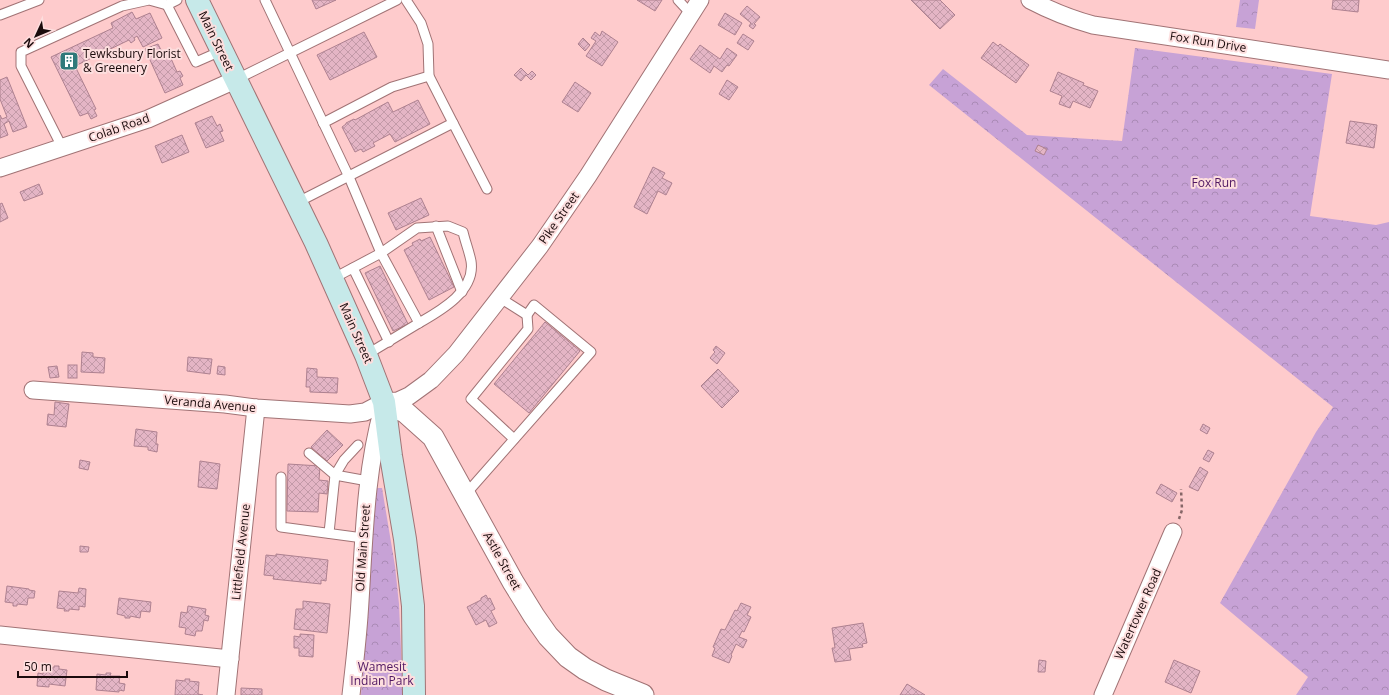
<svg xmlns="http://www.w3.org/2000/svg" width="1389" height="695" font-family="'Open Sans',sans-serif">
  <defs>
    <pattern id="park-crowns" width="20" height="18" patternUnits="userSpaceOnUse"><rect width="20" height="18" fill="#c7a2d6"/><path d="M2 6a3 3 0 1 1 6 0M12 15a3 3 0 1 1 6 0" fill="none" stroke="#aa8ab6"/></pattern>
    <pattern id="building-cross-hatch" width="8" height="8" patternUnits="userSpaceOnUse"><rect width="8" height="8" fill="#e4b5c5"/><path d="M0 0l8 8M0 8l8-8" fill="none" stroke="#c39aa8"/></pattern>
  </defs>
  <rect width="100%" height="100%" fill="#fecbcc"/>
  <g fill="url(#park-crowns)">
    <path d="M1240 0H1259L1255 29 1236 27Z"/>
    <path d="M1135 48 1332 74 1310 216 1376 225 1389 222V695H1296L1308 677 1220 603 1316 432 1333 407 929 85 943 69 1027 135 1122 141Z"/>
    <path d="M375 488H382L395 566 399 604 403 695H361Z"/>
  </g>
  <g fill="url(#building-cross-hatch)" stroke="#ae8190">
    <path d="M312 0H336L316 9Z"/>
    <path d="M637 0H662L655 11Z"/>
    <path d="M911 0H940L955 15 940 29Z"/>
    <path d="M1333 0H1359L1358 12 1332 9Z"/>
    <path d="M747 6 760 17 754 24 756 25 753 29 749 26 751 23 740 14Z"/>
    <path d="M132 12 136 19 150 13 162 38 143 47 137 36 134 38 135 40 131 43 129 40 75 66 96 109 94 110 97 116 91 119 88 113 80 116 51 57 113 28 111 23Z"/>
    <path d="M725 13 742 23 735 35 718 25Z"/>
    <path d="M602 31 618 42 602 66 586 56 596 41 591 38 595 32 600 36Z"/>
    <path d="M364 32 377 57 330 80 317 55Z"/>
    <path d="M743 34 754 41 748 50 737 43Z"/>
    <path d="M583 38 590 45 585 51 578 44Z"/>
    <path d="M993 42 998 46 1000 44 1029 65 1016 83 981 58Z"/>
    <path d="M158 44 161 50 159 51 162 57 169 54 177 72 180 71 183 76 180 78 183 85 165 93 145 49Z"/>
    <path d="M700 45 720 59 727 48 737 55 729 66 727 65 722 72 714 66 710 73 690 59Z"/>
    <path d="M521 68 528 75 532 71 536 75 531 80 526 75 521 81 514 75Z"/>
    <path d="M1058 72 1084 83 1083 85 1098 91 1090 108 1073 101 1070 108 1059 104 1062 96 1050 91Z"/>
    <path d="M7 77 27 127 13 132 9 121 4 124 8 135 0 138V115L2 119 7 117 0 99V80Z"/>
    <path d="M727 80 738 87 729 100 719 94Z"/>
    <path d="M575 82 591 93 578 112 562 102Z"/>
    <path d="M418 100 430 124 395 142 390 134 373 143 375 146 363 152 361 149 355 152 342 127 346 124V123L354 119 355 120 388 102 393 112Z"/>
    <path d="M212 116 217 126 220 124 223 131 220 132 224 141 206 148 195 123Z"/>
    <path d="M1350 121 1377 125 1374 148 1346 143Z"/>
    <path d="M182 135 189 152 162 163 155 146Z"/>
    <path d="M1038 145 1047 149 1044 155 1035 151Z"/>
    <path d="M653 167 665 173 662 178 672 183 666 195 658 191 647 214 634 207Z"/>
    <path d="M39 184 43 194 24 201 20 192Z"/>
    <path d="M421 198 429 215 396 230 388 213Z"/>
    <path d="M2 203 8 218 0 222V204Z"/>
    <path d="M430 237 454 287 429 300 404 250 413 245 412 243 420 239 421 241Z"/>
    <path d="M380 266 408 324 393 331 365 273Z"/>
    <path d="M545 322 580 351 529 413 494 384Z"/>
    <path d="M716 346 725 353 717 364 710 358 715 352 713 350Z"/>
    <path d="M82 352 93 353V357L105 358 104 373 81 372Z"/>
    <path d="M188 357 212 359 210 374 187 371Z"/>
    <rect x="68" y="365" width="9" height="13"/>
    <path d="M57 366 59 377 50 378 48 367Z"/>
    <path d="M218 366 225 367V375L217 374Z"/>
    <path d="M307 368 317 369V377L338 378 337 393 310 392V387H306Z"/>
    <path d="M718 369 739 391 722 408 701 386Z"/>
    <path d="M55 402 69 404 66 427 47 425 48 414 54 415Z"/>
    <path d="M1203 424 1210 428 1207 434 1200 430Z"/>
    <path d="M136 429 157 432 156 444H158L157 452 148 450V447L134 446Z"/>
    <path d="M327 430 343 445 327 461 311 447Z"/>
    <path d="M1208 450 1214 453 1209 462 1203 459Z"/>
    <path d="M80 460 90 462 88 470 79 468Z"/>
    <path d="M200 461 220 464 217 489 198 487Z"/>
    <path d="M288 464 320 466 319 480 328 481 327 494 319 493 318 512 287 511Z"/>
    <path d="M1200 467 1208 472 1198 491 1189 487Z"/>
    <path d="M1161 484 1177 493 1172 502 1156 493Z"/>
    <path d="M80 546 89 547 88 552H80Z"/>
    <path d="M276 554 328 560 326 581 321 580V584L273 579 274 576 264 575 266 555 276 556Z"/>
    <path d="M7 586 29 589V590L35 591 34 598H28L27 605 17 604V606H13V603L5 602Z"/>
    <path d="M79 588 86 589 85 607 79 606V610L69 609V611H64L65 609 57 608 59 591 78 593Z"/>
    <path d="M486 595 488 599 490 598 495 609 491 611 497 623 489 627 486 620 476 625 467 607 481 600V598Z"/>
    <path d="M119 598 151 602 150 612 141 611 140 618 130 616V618H125V616L117 614Z"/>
    <path d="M303 601 330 604 327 633 294 629 296 609H303Z"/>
    <path d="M741 603 751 607 747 615 751 617 744 632 742 631 739 637 747 640 743 648 736 644 731 655 732 656 729 663 712 656 715 648 713 647 721 629 725 630 735 610 737 611Z"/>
    <path d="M188 606 206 609 205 615 209 616 208 621 204 620 202 631H196L195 636 185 634 186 628 179 627 181 612 187 613Z"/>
    <path d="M863 623 867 643 862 644 863 647 849 649 851 660 835 662 832 648H835L832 628Z"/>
    <path d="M300 634 314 635 313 657 299 656V648H294V636L300 637Z"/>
    <path d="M1039 660 1046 661 1045 672H1038Z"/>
    <path d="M1174 660 1200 671 1191 693 1165 682Z"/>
    <path d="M54 666H59V669L67 670 65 686 49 684V687L37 686 38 673 43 674 44 667 54 668Z"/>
    <path d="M106 673H111L110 676H120L119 683 125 684 124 691 119 690V692L96 690 97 674 106 675Z"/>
    <path d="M185 679H190L189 681 199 682 198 694 203 695H175L176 680 185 681Z"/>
    <path d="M907 684 925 695H900Z"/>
    <path d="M241 688 262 689V695H241Z"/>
  </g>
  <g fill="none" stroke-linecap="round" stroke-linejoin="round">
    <g stroke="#a17375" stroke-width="11">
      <g id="service">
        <path d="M177 0 167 5 196 62 221 51"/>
        <path d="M265 0 349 177 381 253 417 228 448 226 463 232C465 241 469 251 471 261 476 291 440 311 419 323"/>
        <path d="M406 0 421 23 428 44 429 76 453 123"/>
        <path d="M678 0 691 14"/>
        <path d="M0 15 39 0"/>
        <path d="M235 80 397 0"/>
        <path d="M323 123 392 87 429 76"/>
        <path d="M62 147 21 66V52L122 6 149 0 167 5"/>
        <path d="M296 203 453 123 487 189"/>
        <path d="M436 226 462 292"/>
        <path d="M353 268 389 342"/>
        <path d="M332 279 381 253 419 323 366 355"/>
        <path d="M514 439 471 399 528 329 527 315"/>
        <path d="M309 453 335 475 368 481"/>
        <path d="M281 477V527L363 538"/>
        <path d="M465 495 591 352 534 305 527 315 500 298"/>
        <path d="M329 533 335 475 344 460 358 445"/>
      </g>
    </g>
    <g stroke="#a17375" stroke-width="19">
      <g id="minor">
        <path d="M1030 0C1051 11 1071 19 1093 25L1389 70"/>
        <path d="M0 168 148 119 235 80"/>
        <path d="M33 390 225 404 256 408 350 414 365 412 384 402 398 401 409 396 431 380 456 354 540 246 588 176 700 0"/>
        <path d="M0 635 230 659"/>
        <path d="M226 695 256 408"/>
        <path d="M351 695C354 669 357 643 359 616 364 547 364 476 383 408"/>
        <path d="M1103 695 1173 532"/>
      </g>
    </g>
    <g stroke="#a17375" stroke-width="23">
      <path id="tertiary" d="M384 402 405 412 433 437 513 582 534 616 548 636 568 657 585 669 606 680 643 695"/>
    </g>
    <g stroke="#a17375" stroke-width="24">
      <path id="secondary" d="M197 0 316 243 366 355 384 402 391 456 405 539 413 606 414 695"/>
    </g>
    <path stroke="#866667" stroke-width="2.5" stroke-dasharray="3 3" stroke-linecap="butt" d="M1179 519 1182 510 1181 489"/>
    <use href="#service" stroke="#fff" stroke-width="9"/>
    <use href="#minor" stroke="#fff" stroke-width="17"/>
    <use href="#tertiary" stroke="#fff" stroke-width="21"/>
    <use href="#secondary" stroke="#c6e9e9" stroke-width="22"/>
  </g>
  <defs>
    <g id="building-square" transform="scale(1)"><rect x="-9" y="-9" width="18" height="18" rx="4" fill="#2f797a" stroke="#fddede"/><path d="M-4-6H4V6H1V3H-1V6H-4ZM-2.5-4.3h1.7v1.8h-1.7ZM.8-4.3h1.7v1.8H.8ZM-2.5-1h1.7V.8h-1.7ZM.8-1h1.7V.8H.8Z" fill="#fff"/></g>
  </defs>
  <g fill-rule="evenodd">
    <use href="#building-square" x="69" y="61"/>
  </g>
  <g text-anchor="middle" stroke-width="4" stroke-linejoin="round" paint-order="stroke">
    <g font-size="12" fill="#1b0b0c" stroke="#fddede">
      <text transform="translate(216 41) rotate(64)" y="4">Main Street</text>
      <text transform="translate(1208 42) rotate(9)" y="4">Fox Run Drive</text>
      <text transform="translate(119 128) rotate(-19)" y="4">Colab Road</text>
      <text transform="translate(559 218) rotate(-55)" y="4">Pike Street</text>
      <text transform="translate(356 333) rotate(66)" y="4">Main Street</text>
      <text transform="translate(210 404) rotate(5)" y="4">Veranda Avenue</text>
      <text transform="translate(363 548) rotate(-86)" y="4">Old Main Street</text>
      <text transform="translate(241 552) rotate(-84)" y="4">Littlefield Avenue</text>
      <text transform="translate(502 561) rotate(61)" y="4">Astle Street</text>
      <text transform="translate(1138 614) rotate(-66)" y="4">Watertower Road</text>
    </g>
    <g font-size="12" fill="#1b0b0c" stroke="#fddede" text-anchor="start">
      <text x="83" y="58">Tewksbury Florist<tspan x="83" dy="14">&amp; Greenery</tspan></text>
    </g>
    <g font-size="12" fill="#501762" stroke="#fddede">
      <text x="1214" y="187">Fox Run</text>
      <text x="382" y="671">Wamesit<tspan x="382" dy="14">Indian Park</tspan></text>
    </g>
  </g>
  <g transform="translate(36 36) rotate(226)" stroke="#fddede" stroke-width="3" paint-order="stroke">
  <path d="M0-3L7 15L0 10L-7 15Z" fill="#1b0b0c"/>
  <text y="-6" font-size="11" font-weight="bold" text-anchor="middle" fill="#1b0b0c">N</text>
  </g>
  <path d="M18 671v6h109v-6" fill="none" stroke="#1b0b0c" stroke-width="2"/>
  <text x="24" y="671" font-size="12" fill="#1b0b0c" stroke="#fddede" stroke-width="3" paint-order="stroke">50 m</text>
</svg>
